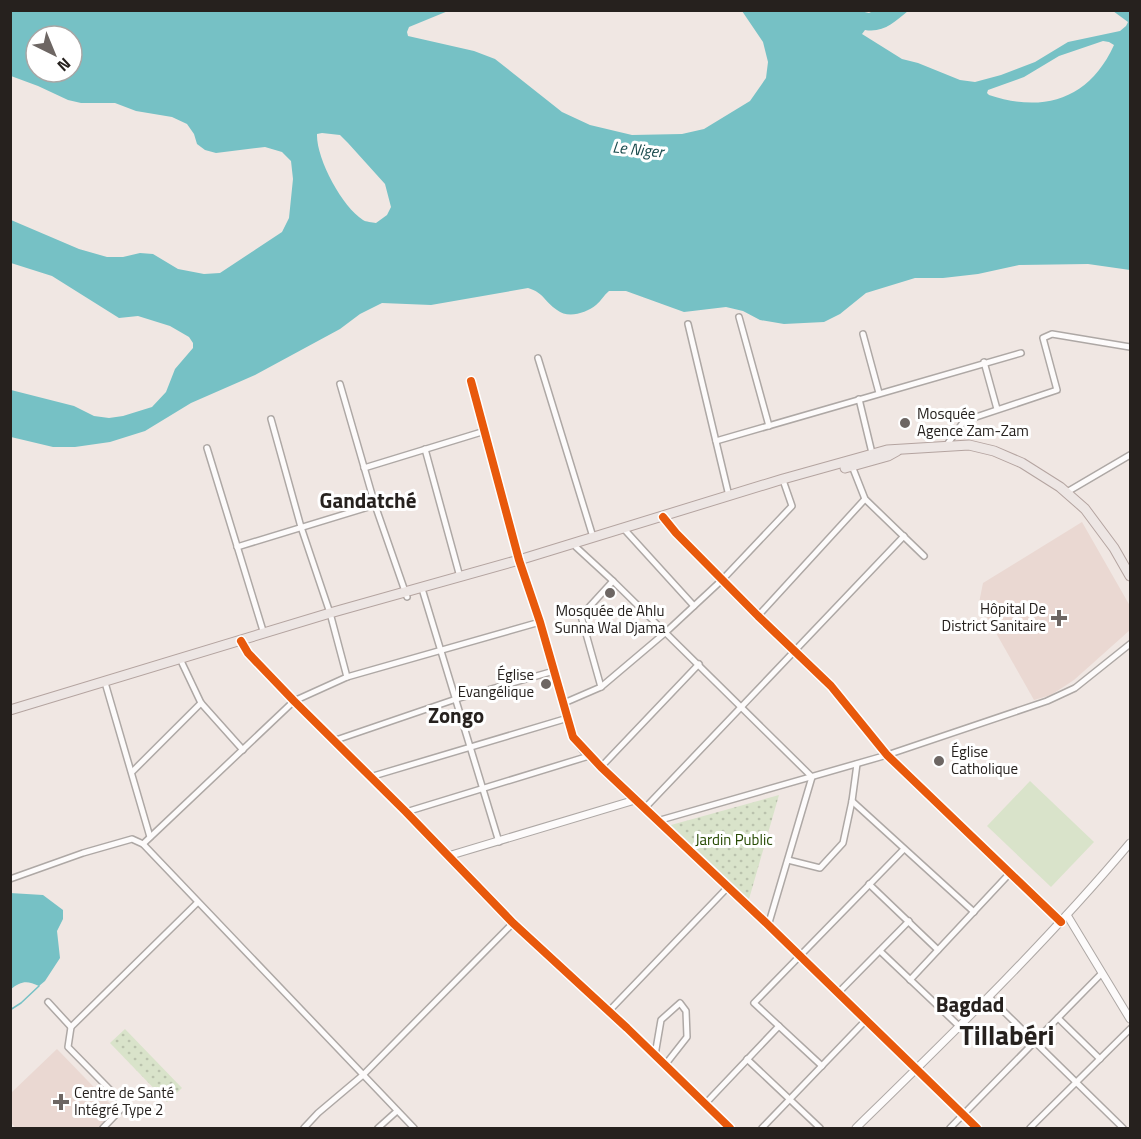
<svg xmlns="http://www.w3.org/2000/svg" width="1141" height="1139" font-family="'Titillium Web',sans-serif">
  <defs>
    <pattern id="green-dots" width="8" height="8" patternUnits="userSpaceOnUse" patternTransform="scale(1.5)"><rect width="8" height="8" fill="#d9e3ca"/><path d="M2 2h.1M6 6h.1" fill="none" stroke="#bac2ad" stroke-width="1.8" stroke-linecap="round"/></pattern>
  </defs>
  <rect width="100%" height="100%" fill="#f0e7e3"/>
  <g fill="#ead8d2">
    <path d="M1082 522 1130 606V630L1074 680 1051 695 1034 700 979 603 983 583Z"/>
    <path d="M57 1049 116 1110 98 1128H16L11 1123V1093Z"/>
  </g>
  <g fill="url(#green-dots)">
    <path d="M779 795 749 899 671 825Z"/>
    <path d="M125 1029 182 1088 167 1102 110 1043Z"/>
  </g>
  <path fill="#d9e3ca" d="M1030 781 1094 842 1051 887 987 826Z"/>
  <g fill="#76c1c5" fill-rule="evenodd">
    <path d="M856 10 869 13 873 11H908C894 22 884 33 865 30L862 34 902 59 918 63 960 80 975 82 1001 75 1035 62 1068 42 1120 31 1126 26 1128 22 1113 11H1130V270L1088 264 1019 265 978 274 943 278H915L866 293 840 314 824 322 784 324 760 320 743 311 726 307 684 312 626 291H609C604 295 601 301 596 305 586 313 568 319 557 310 544 301 544 293 528 288L431 305 382 303 360 314 340 329 255 375 191 403 145 431 110 442 75 447H53L11 437V390L74 406 94 416 109 418 123 416 152 407 166 392 175 369 193 348V343L189 337 170 326 138 316 119 318 52 276 11 263V220L79 249 107 257H123L140 253 153 254 178 269 204 274 220 273 282 232 289 218 293 179 291 161 282 152 265 147 216 153 205 150 197 144 194 134 187 124 172 117 136 111 115 103H81L68 100 38 86 11 76V11H448L409 27 407 32 408 36 474 51 495 59 562 112 590 125 632 135 682 134 704 129 750 101 766 78 768 62 763 42 742 11ZM36 36H72V72H36ZM1103 41 1109 42 1114 45C1089 100 1043 113 989 95L987 93 988 90 1024 77 1059 56ZM322 133 340 135 348 143 385 184 391 207 387 215 376 223C372 222 366 222 363 220 342 207 316 158 317 134Z"/>
    <path d="M10 893 43 895 63 910V919L57 931 60 958 45 981 39 986C27 980 21 981 11 989Z"/>
  </g>
  <g fill="none" stroke-linecap="round" stroke-linejoin="round">
    <path stroke="#76c1c5" stroke-width="1.5" d="M10 1010 21 1003 39 986"/>
    <g stroke="#aea8a5" stroke-width="8">
      <g id="minor">
        <path d="M739 317 769 426"/>
        <path d="M688 324 729 496"/>
        <path d="M863 334 879 393"/>
        <path d="M538 358 593 537"/>
        <path d="M984 362 997 409"/>
        <path d="M471 381 519 560"/>
        <path d="M340 384 375 505 407 597"/>
        <path d="M859 399 872 453"/>
        <path d="M271 419 301 527 330 613 347 677"/>
        <path d="M716 441 1021 353"/>
        <path d="M946 446 964 421 1057 390 1043 338 1052 334 1130 347"/>
        <path d="M207 448 264 634"/>
        <path d="M425 449 460 577"/>
        <path d="M852 466 865 499 924 556"/>
        <path d="M364 468 485 431"/>
        <path d="M1067 492 1130 455"/>
        <path d="M624 529 694 606"/>
        <path d="M237 547 375 505"/>
        <path d="M576 547 613 581 812 777 768 926"/>
        <path d="M423 592 499 842"/>
        <path d="M758 616 865 499"/>
        <path d="M182 663 201 703 243 750"/>
        <path d="M106 686 150 837"/>
        <path d="M601 687 581 616 613 581"/>
        <path d="M564 703 601 687 666 632 723 579 792 506 784 483"/>
        <path d="M333 741 456 699 554 671"/>
        <path d="M601 767 699 664"/>
        <path d="M132 772 201 703"/>
        <path d="M370 777 568 718"/>
        <path d="M852 801 974 912"/>
        <path d="M644 809 904 536"/>
        <path d="M406 812 589 756"/>
        <path d="M657 821 887 755 1047 701 1075 688 1130 644"/>
        <path d="M143 844 294 701 347 677 540 622"/>
        <path d="M788 860 820 868 843 843 852 801 857 764"/>
        <path d="M10 879 83 853 132 839 143 844 414 1128"/>
        <path d="M869 884 938 950"/>
        <path d="M880 951 960 1027"/>
        <path d="M910 980 1010 873"/>
        <path d="M838 993 909 921"/>
        <path d="M989 997 1123 1128"/>
        <path d="M48 1002 71 1027 197 903"/>
        <path d="M609 1011 728 887"/>
        <path d="M1058 1018 1100 1059"/>
        <path d="M71 1027 68 1047 125 1105 103 1128"/>
        <path d="M655 1055 661 1020 680 1003 686 1011 687 1037 665 1065"/>
        <path d="M747 1059 820 1128"/>
        <path d="M822 1066 754 1003 904 849"/>
        <path d="M705 1104 779 1026"/>
        <path d="M304 1128 318 1113 363 1075 513 923"/>
        <path d="M378 1128 397 1111"/>
        <path d="M762 1128 866 1020"/>
        <path d="M950 1128 1102 973"/>
        <path d="M1030 1128 1130 1029"/>
      </g>
    </g>
    <g stroke="#aea8a5" stroke-width="9">
      <g id="tertiary">
        <path d="M663 517 676 533 758 616 831 686 887 755 1061 922"/>
        <path d="M519 560 540 622 573 737 584 751 763 920 977 1128"/>
        <path d="M241 641 248 653 294 701 406 812 513 923 627 1028 730 1128"/>
        <path d="M448 856 635 800"/>
        <path d="M1067 915 1130 1019"/>
        <path d="M856 1128C950 1036 1045 944 1130 843"/>
      </g>
    </g>
    <g stroke="#b4a4a0" stroke-width="11">
      <g id="primary">
        <path d="M845 468 888 456 897 451"/>
        <path d="M10 710 330 613 519 560 783 479 887 450 969 445 994 451 1022 463 1060 487 1085 509 1114 548 1130 576"/>
      </g>
    </g>
    <use href="#minor" stroke="#fdfbfb" stroke-width="5"/>
    <use href="#tertiary" stroke="#fdfbfb" stroke-width="7"/>
    <use href="#primary" stroke="#ede6e4" stroke-width="9"/>
    <g stroke="#fff" stroke-width="11">
      <g id="cycleway">
        <path d="M471 381 519 560 540 622 573 737 601 767 763 920 977 1128"/>
        <path d="M663 517 676 533 758 616 831 686 887 755 1061 922"/>
        <path d="M241 641 248 653 294 701 406 812 513 923 627 1028 730 1128"/>
      </g>
    </g>
    <use href="#cycleway" stroke="#e8590c" stroke-width="8"/>
  </g>
  <g fill="#6d6663" stroke="#fff" stroke-width="2">
    <circle cx="905" cy="423" r="6"/>
    <circle cx="610" cy="593" r="6"/>
    <path d="M1056 609h6v6h6v6h-6v6h-6v-6h-6v-6h6z"/>
    <circle cx="546" cy="684" r="6"/>
    <circle cx="939" cy="761" r="6"/>
    <path d="M58 1093h6v6h6v6h-6v6h-6v-6h-6v-6h6z"/>
  </g>
  <g text-anchor="middle" stroke-width="6" stroke-linejoin="round" paint-order="stroke">
    <g font-size="15" fill="#26211e" stroke="#fff" text-anchor="start">
      <text x="917" y="419">Mosquée<tspan x="917" dy="17">Agence Zam-Zam</tspan></text>
      <text x="1046" y="614" text-anchor="end">Hôpital De<tspan x="1046" dy="17">District Sanitaire</tspan></text>
      <text x="610" y="616" text-anchor="middle">Mosquée de Ahlu<tspan x="610" dy="17">Sunna Wal Djama</tspan></text>
      <text x="534" y="680" text-anchor="end">Église<tspan x="534" dy="17">Evangélique</tspan></text>
      <text x="951" y="757">Église<tspan x="951" dy="17">Catholique</tspan></text>
      <text x="74" y="1098">Centre de Santé<tspan x="74" dy="17">Intégré Type 2</tspan></text>
    </g>
    <g font-size="15" fill="#254900" stroke="#fff">
      <text x="734" y="845">Jardin Public</text>
    </g>
    <g font-size="16" font-style="italic" fill="#1b4c4e" stroke="#fff">
      <text transform="translate(638 149) rotate(6)" y="6">Le Niger</text>
    </g>
    <g font-size="21" font-weight="bold" fill="#26211e" stroke="#fff">
      <text x="368" y="508">Gandatché</text>
      <text x="456" y="723">Zongo</text>
      <text x="970" y="1012">Bagdad</text>
    </g>
    <g font-size="27" font-weight="bold" fill="#26211e" stroke="#fff">
      <text x="1007" y="1045">Tillabéri</text>
    </g>
  </g>
  <rect width="1141" height="1139" fill="none" stroke="#26211e" stroke-width="24"/>
  <g transform="translate(54 54) rotate(137)"><circle r="28" fill="#ffffff" stroke="#a8a6a5" stroke-width="1.5"/>
  <path d="M0-4.5L10 22L0 15L-10 22Z" fill="#6d6663"/>
  <text y="-9" font-size="16" font-weight="bold" text-anchor="middle" fill="#26211e">N</text>
  </g>
</svg>
